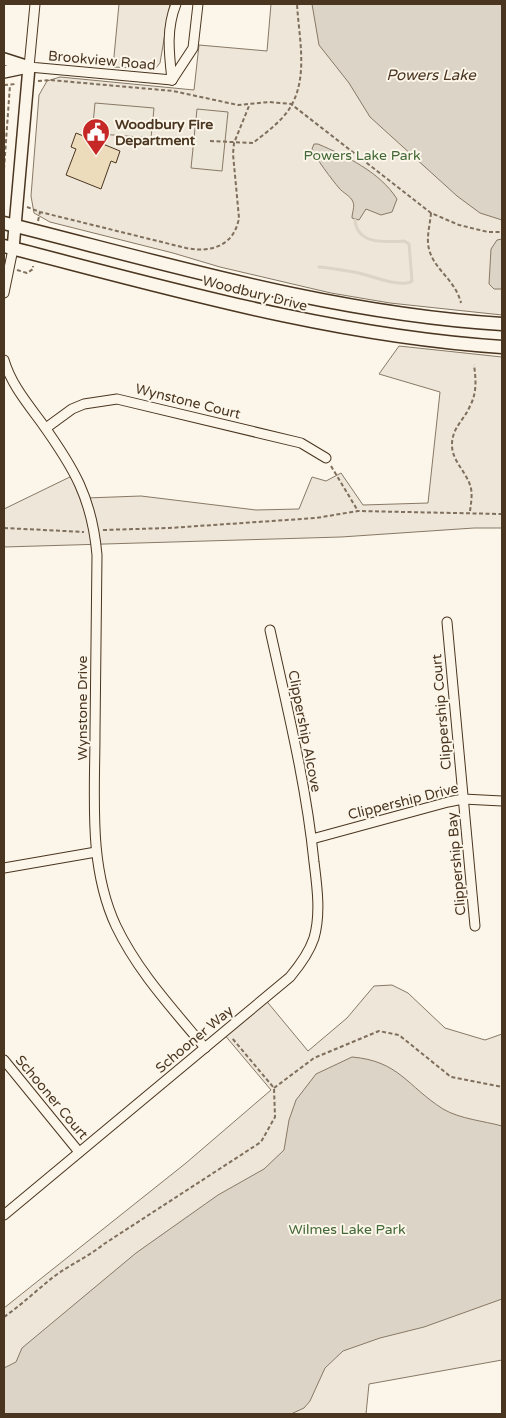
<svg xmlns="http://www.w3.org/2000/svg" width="506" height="1418" font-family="'Varela Round',sans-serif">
  <rect width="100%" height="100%" fill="#fbf6e9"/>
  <g fill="#ede6d9" stroke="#887966">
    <path d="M119 4H170L160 63 155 69 113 67Z"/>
    <path d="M271 4H502V315L390 303 331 293 220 267 173 253 50 222 34 213 31 196 39 95 47 81 60 77 194 90 199 45 267 51Z"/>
    <path d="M399 346 502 357V528H474L341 537 4 547V509L76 474 86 498 141 496 256 510 299 509 312 477 326 481 341 473 363 505 428 503 440 392 379 374Z"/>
    <path d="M392 985 408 993 445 1028 485 1040 502 1034V1360L369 1384 366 1414H4V1308L186 1163 271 1090 223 1033 264 998 308 1051 347 1018 374 986Z"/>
  </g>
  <g fill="#ede7d9" stroke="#887966">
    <path d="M95 103 154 108 151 138 101 134V125L93 124Z"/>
    <path d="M197 109 228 112 222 171 191 168Z"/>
  </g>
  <g fill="#dcd4c6" stroke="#887966">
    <path d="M312 4H502V220L480 213 457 196 370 117 349 83 319 45Z"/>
    <path d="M314 144H318C346 156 380 172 397 199L392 212 381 215 366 209 359 220 352 218C352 213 355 206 353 202 351 196 343 193 339 188 333 181 314 156 312 149Z"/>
    <path d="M502 239V289H494L489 284 491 249 497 240Z"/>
    <path d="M352 1057C399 1061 407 1086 443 1109 460 1119 484 1121 502 1126V1299L424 1327 380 1338 343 1351 325 1368 310 1401 304 1408 291 1414H4V1368L16 1362 22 1348 136 1253 218 1195 264 1169 284 1150 289 1120 296 1100 316 1074Z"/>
  </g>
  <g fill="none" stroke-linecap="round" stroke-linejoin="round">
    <path stroke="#dcd4c6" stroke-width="3" d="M319 267C331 268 342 270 354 272 368 274 401 289 412 281L409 244 404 241C386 242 357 245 355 220"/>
  </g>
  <path fill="#ecdcbc" stroke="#4a3520" d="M76 133 120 151 116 163 111 161 101 189 66 175 76 149 71 147Z"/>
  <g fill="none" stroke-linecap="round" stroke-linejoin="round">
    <g stroke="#4a3520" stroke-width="11">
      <g id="minor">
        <path d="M35 4 29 67 172 80"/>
        <path d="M172 80 193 48 198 4"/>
        <path d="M172 80C169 53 166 29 176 4"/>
        <path d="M4 293 13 249"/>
        <path d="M4 360C11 384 27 403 41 422 74 468 92 498 97 555 96 614 96 673 95 732 95 797 88 866 116 926 138 972 173 1009 205 1048"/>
        <path d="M46 428 72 409 84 404 117 399 301 443 326 458"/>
        <path d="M447 622 475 926"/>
        <path d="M312 839 448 802 463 799 502 801"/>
        <path d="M4 868 96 852"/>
        <path d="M4 1060 79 1152"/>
        <path d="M4 1215 290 977C300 965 309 953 314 938 321 914 317 886 314 862 306 783 287 707 270 630"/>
      </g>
    </g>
    <g stroke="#4a3520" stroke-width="14">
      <g id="tertiary">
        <path d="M4 59 29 67"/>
        <path d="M4 72 28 67"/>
        <path d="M13 249 29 67"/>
      </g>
    </g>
    <g stroke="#4a3520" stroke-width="15">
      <g id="secondary">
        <path d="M4 223C168 264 333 314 502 324"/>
        <path d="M4 246C168 288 332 336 502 347"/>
      </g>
    </g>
    <g stroke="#7f6f5c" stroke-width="2" stroke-dasharray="4 2.5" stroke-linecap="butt">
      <path d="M38 81 50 80 173 91 238 105 269 102 291 104 431 213 459 225 488 232H502"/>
      <path d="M4 85 16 84"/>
      <path d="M210 141 253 143C263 135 274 127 283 117 311 86 299 41 297 4"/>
      <path d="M4 169 10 85"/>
      <path d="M27 207 40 212 186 248C211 253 234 246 239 218L233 154 234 143 249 106"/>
      <path d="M431 213C430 225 426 238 429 249 434 270 455 279 461 303"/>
      <path d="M38 221 40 212"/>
      <path d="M17 270 27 273 33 269V266"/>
      <path d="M331 466 358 511"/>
      <path d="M470 511C471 503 473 493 470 485 465 470 451 460 452 443 453 427 464 420 470 406 477 393 476 379 474 365"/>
      <path d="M4 528 84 532"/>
      <path d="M103 530 169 528 316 518 358 511 502 514"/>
      <path d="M274 1088 314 1058 379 1031 399 1035 451 1077 502 1087"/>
      <path d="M4 1317C21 1305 36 1291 52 1278 69 1265 88 1257 104 1244L261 1142 275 1117 274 1088 232 1038"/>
    </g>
    <use href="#minor" stroke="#fbf6e9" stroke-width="9"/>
    <use href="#tertiary" stroke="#fbf6e9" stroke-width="11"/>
    <use href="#secondary" stroke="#fbf6e9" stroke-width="12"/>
  </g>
  <defs>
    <g id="civic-pin" transform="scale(1.4375)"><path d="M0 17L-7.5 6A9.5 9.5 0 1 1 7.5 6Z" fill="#c62828" stroke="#fbf6e9"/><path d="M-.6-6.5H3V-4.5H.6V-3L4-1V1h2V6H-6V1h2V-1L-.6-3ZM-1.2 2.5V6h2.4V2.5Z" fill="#fff"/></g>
  </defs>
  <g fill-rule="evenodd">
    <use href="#civic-pin" x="96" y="132"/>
  </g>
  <g text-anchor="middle" stroke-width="4" stroke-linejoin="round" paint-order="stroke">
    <g font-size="14" fill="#4a3520" stroke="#fbf6e9">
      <text transform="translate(102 60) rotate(5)" y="5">Brookview Road</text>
      <text transform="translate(255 293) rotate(14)" y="5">Woodbury Drive</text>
      <text transform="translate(188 401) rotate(14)" y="5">Wynstone Court</text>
      <text transform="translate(82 708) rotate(-90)" y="5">Wynstone Drive</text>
      <text transform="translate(441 712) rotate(-95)" y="5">Clippership Court</text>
      <text transform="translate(305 731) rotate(79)" y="5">Clippership Alcove</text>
      <text transform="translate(403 801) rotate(-14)" y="5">Clippership Drive</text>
      <text transform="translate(456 864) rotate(-95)" y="5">Clippership Bay</text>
      <text transform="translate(194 1039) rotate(-40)" y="5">Schooner Way</text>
      <text transform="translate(52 1097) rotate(50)" y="5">Schooner Court</text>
    </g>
    <g font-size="14" font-weight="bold" fill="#4a3520" stroke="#fbf6e9" text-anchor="start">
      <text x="115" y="129">Woodbury Fire<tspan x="115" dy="16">Department</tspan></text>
    </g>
    <g font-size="14" fill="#436837" stroke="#fbf6e9">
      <text x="362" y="160">Powers Lake Park</text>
      <text x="347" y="1234">Wilmes Lake Park</text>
    </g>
    <g font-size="15" font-style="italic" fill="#4a3520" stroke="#fbf6e9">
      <text x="431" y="80">Powers Lake</text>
    </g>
  </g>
  <rect width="506" height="1418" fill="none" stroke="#4a3520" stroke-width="10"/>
</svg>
